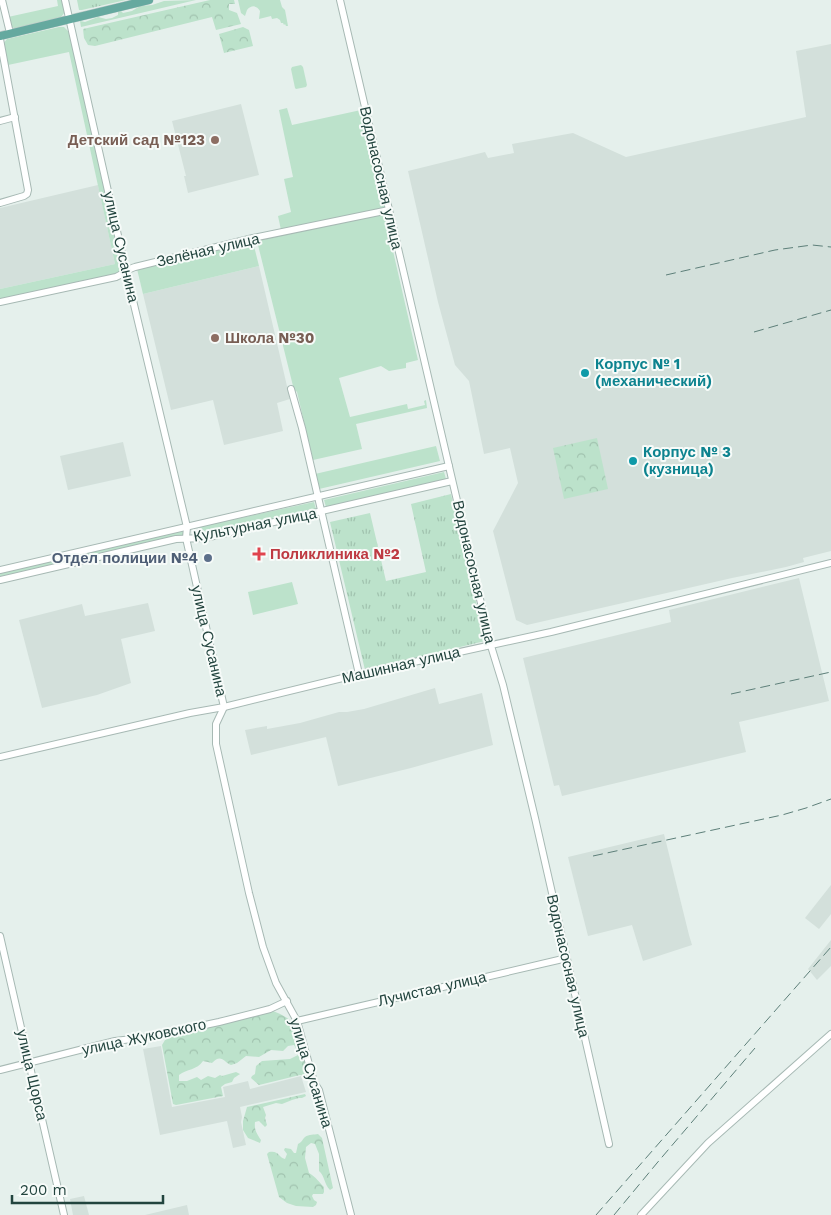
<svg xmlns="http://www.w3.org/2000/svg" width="831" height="1215" font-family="'Work Sans',sans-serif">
  <defs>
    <pattern id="forest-crowns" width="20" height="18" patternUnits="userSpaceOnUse" patternTransform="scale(1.25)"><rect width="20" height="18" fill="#bce2cb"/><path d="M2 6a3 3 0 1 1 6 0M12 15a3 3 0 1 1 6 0" fill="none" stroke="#a1c3af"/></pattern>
    <pattern id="park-tufts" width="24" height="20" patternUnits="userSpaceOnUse" patternTransform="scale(1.25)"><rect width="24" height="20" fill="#bce2cb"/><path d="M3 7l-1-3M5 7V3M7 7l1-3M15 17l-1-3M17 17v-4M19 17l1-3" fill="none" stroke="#a1c3af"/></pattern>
  </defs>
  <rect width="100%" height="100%" fill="#e5f0ec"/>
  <g fill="#d3e0db">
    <path d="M831 44V551L803 558 804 562 786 567 732 578 527 625 516 620 493 531 518 483 510 448 484 454 469 381 455 365 438 302 408 171 485 152 488 158 514 153 512 144 573 133 626 157 806 117 796 51Z"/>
    <path d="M241 104 259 175 188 193 184 176H186L172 121Z"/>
    <path d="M98 185 115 264 0 289V208Z"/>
    <path d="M259 266 290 399 277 403 283 431 224 445 213 400 171 410 143 294Z"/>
    <path d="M123 442 131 476 68 490 60 456Z"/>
    <path d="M799 578 829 701 739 722 746 752 562 796 559 785 554 786 523 658 671 622 669 610Z"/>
    <path d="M148 603 155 631 121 639 131 683 97 695 42 708 19 620 82 604 85 616Z"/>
    <path d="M435 688 439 704 482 693 493 745 411 768 338 786 326 737 251 755 245 730 267 726V729L300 723 339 712H347L364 709Z"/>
    <path d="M664 834 689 935 692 945 643 961 632 925 588 936 568 857Z"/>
    <path d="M831 885V914L819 929 805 918Z"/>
    <path d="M831 940V966L817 980 808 969Z"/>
    <path d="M161 1046 172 1107 225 1097 223 1087 248 1081 250 1089 301 1076 306 1092 240 1107 242 1117 241 1122 246 1145 233 1148 227 1121 160 1135 143 1049Z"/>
    <path d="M84 1196 89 1215H73L70 1199Z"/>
    <path d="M187 1205 189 1215H145Z"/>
  </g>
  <g fill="#bce2cb">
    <path d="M57 0H62L65 12 61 17 57 20 15 29 11 26 8 17 58 6Z"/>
    <path d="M196 0 81 27 80 21 85 22 98 17 106 19 112 18 118 15V12L121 11 123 13 132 11 140 6 152 5 164 1Z"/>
    <path d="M238 0H280L282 7 285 10 288 26H286L285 24 284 25 283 23H281L280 20 277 18 272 19 271 16 259 19 260 11C257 5 251 5 247 10L245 16 241 13Z"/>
    <path d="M59 27H64L70 33 122 267 119 273 0 300V289L115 264 69 52 8 65 3 44 7 39Z"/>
    <path d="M301 65 303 67 307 85 306 87 296 89 295 88 291 69 292 67Z"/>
    <path d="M287 108 292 125 361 110 364 113 385 206 381 209 281 230 278 216 291 212 284 179 293 177 279 110Z"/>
    <path d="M382 213 385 216 418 360 406 363V368L389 371 381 366 339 378 350 417 407 404 408 409 425 405 424 401 426 400 427 408 356 424 362 449 313 460 297 392 296 391 294 390 257 241Z"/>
    <path d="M253 242 259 266 143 294 137 269Z"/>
    <path d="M436 446 440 461 319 489 315 474Z"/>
    <path d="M444 472 446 479 326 507 324 500Z"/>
    <path d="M314 502 316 509 200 535 199 527Z"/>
    <path d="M182 530 184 531V534L183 535 0 577V572Z"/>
    <path d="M292 582 298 604 253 615 248 592Z"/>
  </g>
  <g fill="url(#forest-crowns)">
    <path d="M210 0H234L235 4H229V10L237 13 241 24 216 30 212 17 95 46 88 45 84 38 83 29Z"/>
    <path d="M243 27 249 30 253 46 224 53 219 34Z"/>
    <path d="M597 438 608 489 564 499 553 448Z"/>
    <path d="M273 1011C283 1015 295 1020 297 1033 298 1035 296 1038 297 1041 298 1044 300 1046 302 1048L300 1051 297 1050 294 1045 288 1046 283 1051 271 1050 259 1057 246 1056 237 1063 231 1065C224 1062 221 1053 212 1063L203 1061C197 1070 187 1069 179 1075V1081H187L197 1077 201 1080 208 1076 215 1078 220 1075 222 1076 236 1072 240 1074 234 1078 232 1082 225 1084 221 1087 223 1096 176 1105 173 1104 162 1045 165 1040 170 1036 175 1034 192 1032Z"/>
    <path d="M298 1055C308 1059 308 1069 310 1078L309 1080H304L303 1076 300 1075 259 1085 251 1078 252 1076 255 1074 256 1066 262 1061 290 1059Z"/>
    <path d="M305 1094 306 1096 302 1098H299L292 1100 282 1104 276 1103 263 1107 266 1115 265 1118 267 1125 265 1127 259 1121 255 1122C254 1130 257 1134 261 1140L260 1143 248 1138 243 1130V1121L247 1107Z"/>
    <path d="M318 1134 322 1138 333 1188 330 1190C324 1184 325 1176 319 1171V1154L315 1144 311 1143 306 1147 305 1158 309 1173C317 1178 318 1181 324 1187V1192L323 1194H313L312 1196 314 1200 317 1202 316 1205 313 1207 296 1206 287 1203 279 1197 267 1154 269 1152C279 1150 278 1157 285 1159L287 1154 284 1150 285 1148 291 1149 294 1153H296L298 1144C302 1142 302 1140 305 1137 309 1134 314 1135 318 1134Z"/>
  </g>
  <g fill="url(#park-tufts)">
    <path d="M77 0H126L82 10H79Z"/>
    <path d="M451 494 485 641 365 670 330 522 370 513 386 581 426 572 411 504Z"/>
  </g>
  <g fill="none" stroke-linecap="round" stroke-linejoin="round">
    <g stroke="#a7b9b4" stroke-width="8">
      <g id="minor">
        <path d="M2 0 10 33"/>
        <path d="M65 0 126 271 187 527 186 538 224 707 216 724V744L249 893 263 947 276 983 297 1021 314 1082 319 1090 351 1215"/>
        <path d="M340 0 491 646 503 685 535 818 609 1144"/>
        <path d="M0 39 28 190 27 194 24 196 0 203"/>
        <path d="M0 121 15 117"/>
        <path d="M0 302 116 277C123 274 128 269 135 267L253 238 389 210"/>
        <path d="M291 389 302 428 359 674"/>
        <path d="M0 570 449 466"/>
        <path d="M0 580 176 539 205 538 452 481"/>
        <path d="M0 757 190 713 224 707 359 674 551 632 831 563"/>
        <path d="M0 936 64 1215"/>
        <path d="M297 1021 567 958"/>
        <path d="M0 1070 115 1041 149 1037 219 1022 270 1009 287 1001"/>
        <path d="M641 1215 708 1143 831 1034"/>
      </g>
    </g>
    <g stroke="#c1cbc9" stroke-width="9">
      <path id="major" d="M0 36 149 0"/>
    </g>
    <use href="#minor" stroke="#fff" stroke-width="6"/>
    <use href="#major" stroke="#65a99f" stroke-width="8"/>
    <g stroke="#5d7f79" stroke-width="1" stroke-dasharray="10 5" stroke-linecap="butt">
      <path d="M666 275 775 250 812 245 831 247"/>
      <path d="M754 332 831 310"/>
      <path d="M731 694 831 672"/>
      <path d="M593 856 782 815 806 808 831 799"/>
      <path d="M596 1215 831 947"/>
      <path d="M614 1215 657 1163 755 1048"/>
    </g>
  </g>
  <g fill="#8d6e63" stroke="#f7fbf9" stroke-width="2">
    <circle cx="215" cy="140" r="5"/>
    <circle cx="215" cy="338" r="5"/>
  </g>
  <g fill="#0f9aa8" stroke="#f7fbf9" stroke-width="2">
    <circle cx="585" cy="373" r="5"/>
    <circle cx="633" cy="461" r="5"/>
  </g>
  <path fill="#e0444e" stroke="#f7fbf9" stroke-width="2" d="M256.5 546.5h5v5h5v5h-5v5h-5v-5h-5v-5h5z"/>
  <circle fill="#5c6f8a" stroke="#f7fbf9" stroke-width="2" cx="208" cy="558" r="5"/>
  <g text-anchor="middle" stroke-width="4" stroke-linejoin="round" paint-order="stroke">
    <g font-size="15" font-weight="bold" fill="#785e54" stroke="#f7fbf9" text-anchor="end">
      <text x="205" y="145">Детский сад №123</text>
      <text x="225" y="343" text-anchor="start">Школа №30</text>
    </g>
    <g font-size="15" fill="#22443e" stroke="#f7fbf9">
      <text transform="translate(381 178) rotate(77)" y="5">Водонасосная улица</text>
      <text transform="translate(121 247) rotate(77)" y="5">улица Сусанина</text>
      <text transform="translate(208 250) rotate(-13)" y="5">Зелёная улица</text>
      <text transform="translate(255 525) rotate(-11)" y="5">Культурная улица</text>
      <text transform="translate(474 572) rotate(77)" y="5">Водонасосная улица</text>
      <text transform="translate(209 641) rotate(77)" y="5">улица Сусанина</text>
      <text transform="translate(401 665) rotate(-13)" y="5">Машинная улица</text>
      <text transform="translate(568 966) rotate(77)" y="5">Водонасосная улица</text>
      <text transform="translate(432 989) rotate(-13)" y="5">Лучистая улица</text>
      <text transform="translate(144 1037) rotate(-12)" y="5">улица Жуковского</text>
      <text transform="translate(311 1073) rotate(73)" y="5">улица Сусанина</text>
      <text transform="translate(32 1075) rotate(77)" y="5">улица Щорса</text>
    </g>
    <g font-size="15" font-weight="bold" fill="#0d838f" stroke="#f7fbf9" text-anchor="start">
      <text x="595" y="369">Корпус № 1<tspan x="595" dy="17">(механический)</tspan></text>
      <text x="643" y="457">Корпус № 3<tspan x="643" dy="17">(кузница)</tspan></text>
    </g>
    <g font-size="15" font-weight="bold" fill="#be3a42" stroke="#f7fbf9" text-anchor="start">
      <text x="270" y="559">Поликлиника №2</text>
    </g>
    <g font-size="15" font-weight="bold" fill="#4e5e75" stroke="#f7fbf9" text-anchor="end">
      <text x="198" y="563">Отдел полиции №4</text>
    </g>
  </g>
  <path d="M12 1195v8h151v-8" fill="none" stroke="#22443e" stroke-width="2.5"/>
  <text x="20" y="1195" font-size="15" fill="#22443e" stroke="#f7fbf9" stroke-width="4" paint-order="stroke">200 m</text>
</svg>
